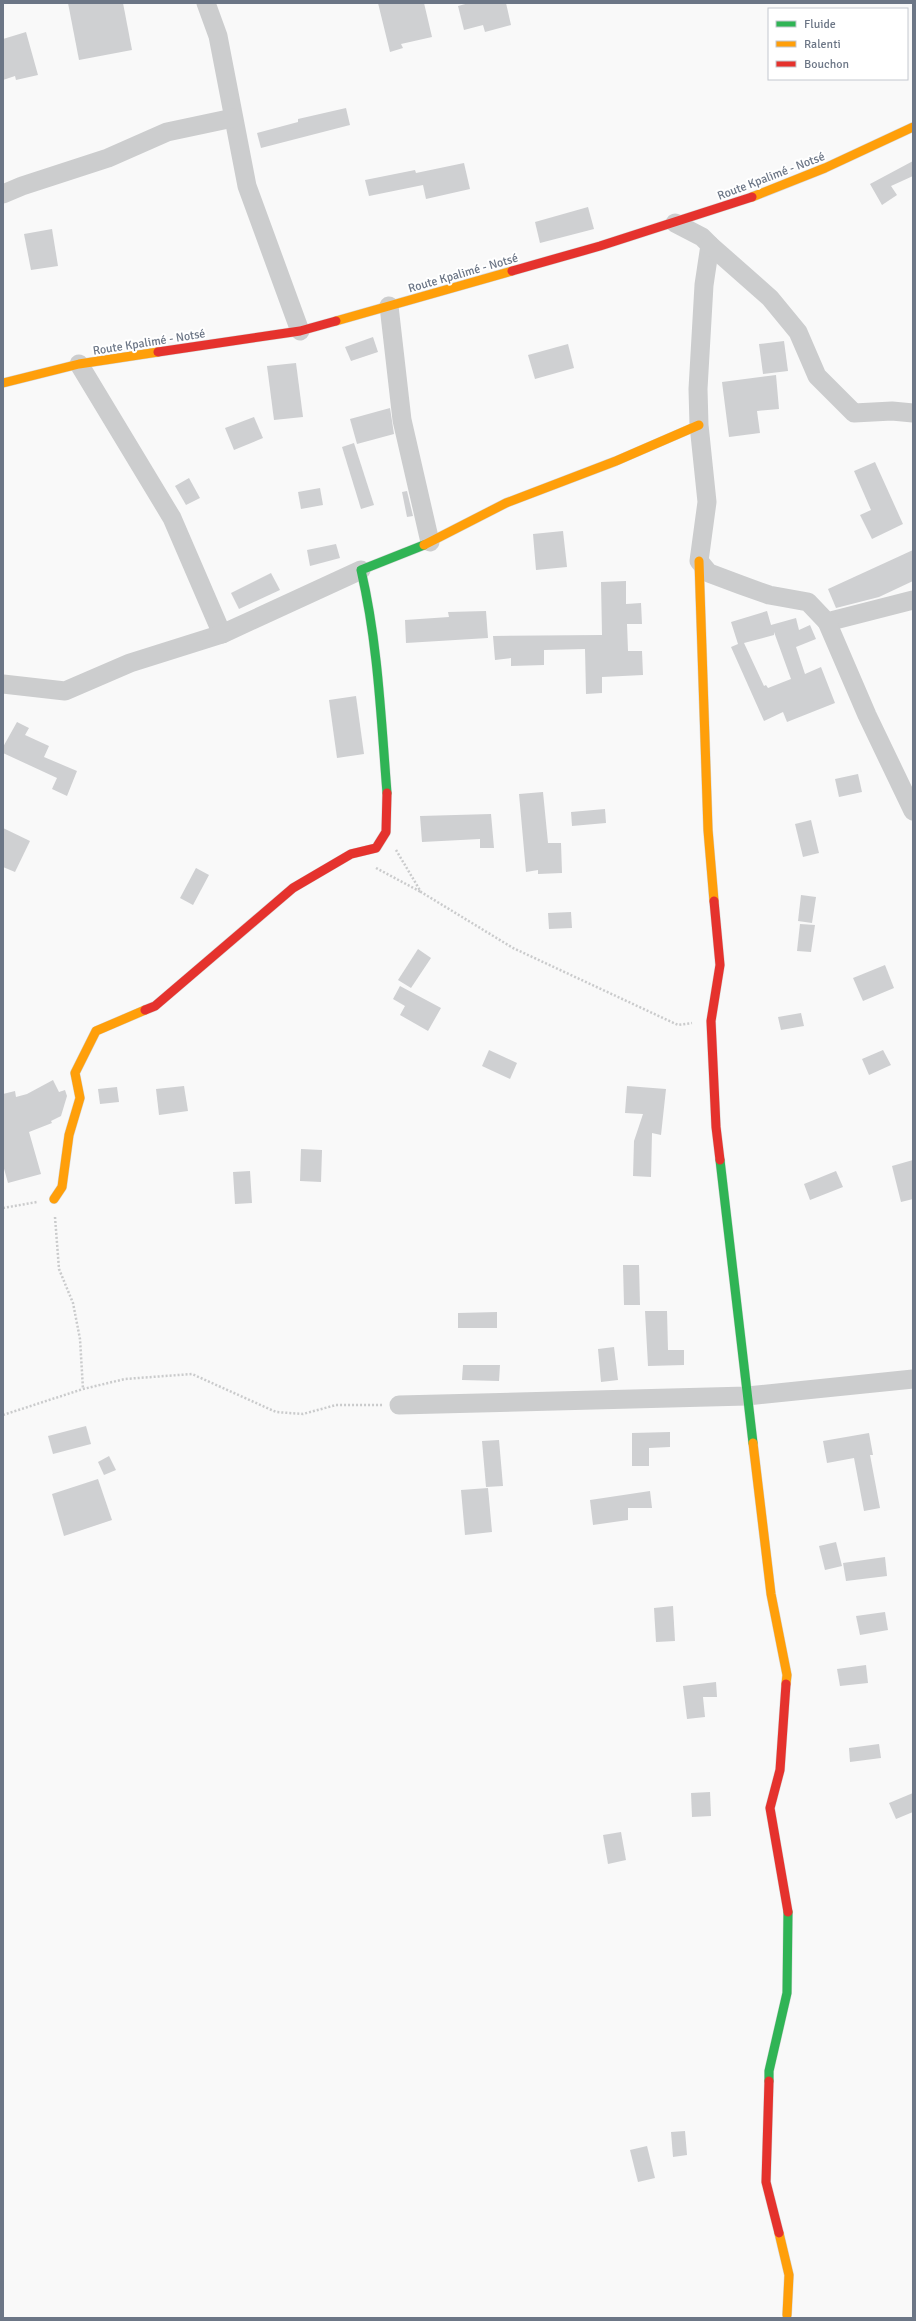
<svg xmlns="http://www.w3.org/2000/svg" width="916" height="2321" font-family="Signika,sans-serif">
  <rect width="100%" height="100%" fill="#f9f9f9"/>
  <g fill="#cfd0d2" fill-rule="evenodd">
    <path d="M68 3H123L132 50 79 60Z"/>
    <path d="M378 3H424L432 37 401 44 403 48 390 52Z"/>
    <path d="M469 3H506L511 25 485 32 483 25 464 30 458 6Z"/>
    <path d="M26 32 38 75 16 80 15 76 3 80V39Z"/>
    <path d="M346 108 350 125 261 148 257 133 298 122V119Z"/>
    <path d="M913 161V176L891 186 897 195 882 205 870 184Z"/>
    <path d="M464 163 470 189 426 199 423 185 369 196 365 180 415 170 416 173Z"/>
    <path d="M588 207 594 229 540 243 535 222Z"/>
    <path d="M52 229 58 266 31 270 24 234Z"/>
    <path d="M373 337 378 352 351 361 345 347Z"/>
    <path d="M784 341 788 371 763 374 759 344Z"/>
    <path d="M568 344 574 368 535 379 528 355Z"/>
    <path d="M296 363 303 417 274 420 267 366Z"/>
    <path d="M776 375 779 409 757 411 760 433 729 437 722 382Z"/>
    <path d="M390 408 394 434 357 444 350 419Z"/>
    <path d="M254 417 263 438 234 450 225 428Z"/>
    <path d="M354 443 374 505 361 509 342 447Z"/>
    <path d="M875 462 903 524 872 539 860 515 871 510 854 471Z"/>
    <path d="M189 478 200 498 186 505 175 486Z"/>
    <path d="M320 488 323 505 301 509 298 492Z"/>
    <path d="M407 491 413 516 407 517 402 492Z"/>
    <path d="M563 531 567 567 536 570 533 534Z"/>
    <path d="M336 544 340 558 310 566 307 550Z"/>
    <path d="M913 550V581L879 597 836 608 828 589Z"/>
    <path d="M271 573 280 590 239 609 231 593Z"/>
    <path d="M626 581V604L641 603 642 624H627L628 651H642L643 675 602 677V693L586 694 585 649 544 650V665L511 666V658L495 660 493 636 602 635 601 582Z"/>
    <path d="M486 611 488 638 406 643 405 620 449 617 448 612Z"/>
    <path d="M767 611 771 625 796 618 799 630 810 625 816 639 796 647 805 674 821 667 835 703 787 722 783 712 764 721 731 647 738 644 731 622ZM774 632 791 679 768 688 766 685 764 686 744 643 774 635Z"/>
    <path d="M356 696 364 754 337 758 329 700Z"/>
    <path d="M17 722 29 728 25 735 49 746 44 757 77 771 67 796 52 789 57 778 3 753V747Z"/>
    <path d="M858 774 862 792 839 797 835 779Z"/>
    <path d="M543 792 548 843H561L562 873 538 874V870L526 872 519 794Z"/>
    <path d="M605 809 606 823 572 826 571 812Z"/>
    <path d="M491 814 494 848H480V839L422 842 420 816Z"/>
    <path d="M811 820 819 853 803 857 795 824Z"/>
    <path d="M3 828 30 841 15 872 3 867Z"/>
    <path d="M196 868 209 875 193 905 180 898Z"/>
    <path d="M801 895 816 897 812 923 798 921Z"/>
    <path d="M571 912 572 928 549 929 548 913Z"/>
    <path d="M800 924 815 925 811 952 797 951Z"/>
    <path d="M418 949 431 958 411 988 398 980Z"/>
    <path d="M885 965 894 988 863 1001 853 978Z"/>
    <path d="M400 986 441 1008 428 1031 400 1015 405 1006 393 999Z"/>
    <path d="M801 1013 804 1026 781 1030 778 1017Z"/>
    <path d="M489 1050 517 1063 510 1079 482 1066Z"/>
    <path d="M883 1050 891 1065 869 1075 862 1059Z"/>
    <path d="M53 1080 59 1092 65 1090 67 1096 61 1116 51 1121 52 1123 29 1132 41 1174 8 1183 3 1165V1094L15 1091 16 1097 27 1094Z"/>
    <path d="M184 1086 188 1111 159 1115 156 1089Z"/>
    <path d="M627 1086 666 1089 661 1135 652 1133 651 1177 633 1176 634 1141 643 1114 625 1113Z"/>
    <path d="M117 1087 119 1102 100 1104 98 1089Z"/>
    <path d="M301 1149 322 1150 321 1182 300 1181Z"/>
    <path d="M913 1160V1199L901 1202 892 1166Z"/>
    <path d="M250 1171 252 1203 235 1204 233 1172Z"/>
    <path d="M836 1171 843 1187 810 1200 804 1184Z"/>
    <path d="M623 1265H639L640 1305H624Z"/>
    <path d="M645 1311H667L668 1350H684V1365L648 1366Z"/>
    <path d="M497 1312V1328H458V1313Z"/>
    <path d="M614 1347 618 1380 601 1382 598 1349Z"/>
    <path d="M463 1365H500L499 1381 462 1380Z"/>
    <path d="M86 1426 91 1444 53 1454 48 1436Z"/>
    <path d="M670 1432V1447L649 1448V1466H632V1433Z"/>
    <path d="M869 1433 873 1455H870L880 1508 864 1511 854 1458 827 1463 823 1441Z"/>
    <path d="M499 1440 503 1486 486 1487 482 1441Z"/>
    <path d="M109 1456 116 1470 104 1475 98 1462Z"/>
    <path d="M98 1479 112 1520 64 1536 52 1494Z"/>
    <path d="M488 1488 492 1532 465 1535 461 1490Z"/>
    <path d="M650 1491 652 1508H628V1520L593 1525 590 1500Z"/>
    <path d="M836 1542 842 1566 825 1570 819 1546Z"/>
    <path d="M885 1557 887 1576 846 1581 843 1563Z"/>
    <path d="M673 1606 675 1641 656 1642 654 1608Z"/>
    <path d="M885 1612 888 1630 860 1635 856 1616Z"/>
    <path d="M866 1665 868 1683 840 1686 837 1669Z"/>
    <path d="M716 1682 717 1697H703L705 1717 687 1719 683 1686Z"/>
    <path d="M879 1744 881 1758 850 1762 849 1748Z"/>
    <path d="M710 1792 711 1816 692 1817 691 1793Z"/>
    <path d="M913 1793V1812L896 1819 889 1803Z"/>
    <path d="M621 1832 626 1860 608 1864 603 1835Z"/>
    <path d="M685 2131 687 2155 673 2157 671 2132Z"/>
    <path d="M647 2146 655 2178 638 2182 630 2150Z"/>
  </g>
  <g fill="none" stroke-linecap="round" stroke-linejoin="round">
    <g stroke="#d6d7d7" stroke-width="10">
      <g id="fast">
        <path d="M387 793C381 718 378 643 361 570L424 545"/>
        <path d="M720 1160 753 1443"/>
        <path d="M769 2081V2071L787 1993 788 1912"/>
      </g>
    </g>
    <g stroke="#d6d7d7" stroke-width="10">
      <g id="slow">
        <path d="M752 197 825 168 913 127"/>
        <path d="M336 321 512 271"/>
        <path d="M3 383 79 364 158 352"/>
        <path d="M424 545 506 503 616 461 699 425"/>
        <path d="M699 561 708 830 714 901"/>
        <path d="M54 1199 62 1187 69 1135 80 1098 75 1073 96 1031 145 1010"/>
        <path d="M753 1443 771 1594 787 1675 786 1684"/>
        <path d="M779 2233 789 2275 787 2315"/>
      </g>
    </g>
    <g stroke="#d6d7d7" stroke-width="10">
      <g id="jam">
        <path d="M512 271 600 246 752 197"/>
        <path d="M158 352 300 331 336 321"/>
        <path d="M714 901 720 965 711 1021 716 1127 720 1160"/>
        <path d="M145 1010 155 1006 293 888 351 854 376 848 386 832 387 793"/>
        <path d="M786 1684 780 1770 770 1808 788 1912"/>
        <path d="M769 2081 766 2182 779 2233"/>
      </g>
    </g>
    <g stroke="#cacbcc" stroke-width="2.5" stroke-dasharray="2 2" stroke-linecap="butt">
      <path d="M396 850 421 892 513 948 678 1025 692 1023"/>
      <path d="M376 868 421 892"/>
      <path d="M3 1208 37 1202"/>
      <path d="M55 1217 59 1269 73 1303 80 1339 83 1389"/>
      <path d="M3 1415 83 1389 125 1379 192 1374 276 1412 303 1414 336 1405H382"/>
    </g>
    <g stroke="#cccdce" stroke-width="19">
      <path d="M206 3 218 36 247 186 300 331"/>
      <path d="M3 194 22 186 108 158 167 132 233 118"/>
      <path d="M675 223 702 237 710 245 704 285 698 389 699 425 707 502 699 561 709 573 741 585 769 595 808 602 827 622 913 600"/>
      <path d="M710 245 770 298 798 332 817 376 854 413 892 411 913 413"/>
      <path d="M389 306 402 420 430 542"/>
      <path d="M79 364 172 518 222 634"/>
      <path d="M827 622 867 715 913 811"/>
      <path d="M3 684 65 691 130 663 222 634 361 570"/>
      <path d="M399 1405 747 1396 913 1379"/>
    </g>
    <use href="#fast" stroke="#30b455" stroke-width="9"/>
    <use href="#slow" stroke="#ff9f0a" stroke-width="9"/>
    <use href="#jam" stroke="#e5322d" stroke-width="9"/>
  </g>
  <g text-anchor="middle" stroke-width="4" stroke-linejoin="round" paint-order="stroke">
    <g font-size="12" fill="#6c7686" stroke="#fff">
      <text transform="translate(771 176) rotate(-21)" y="4">Route Kpalimé - Notsé</text>
      <text transform="translate(463 273) rotate(-16)" y="4">Route Kpalimé - Notsé</text>
      <text transform="translate(149 342) rotate(-9)" y="4">Route Kpalimé - Notsé</text>
    </g>
  </g>
  <rect width="916" height="2321" fill="none" stroke="#6c7686" stroke-width="8"/>
  <rect x="768" y="8" width="140" height="72" fill="#ffffff" stroke="#c4c8cf"/>
  <rect x="776" y="21" width="20" height="6" fill="#30b455" stroke="#c4c8cf"/>
  <text x="804" y="28" font-size="12" fill="#6c7686">Fluide</text>
  <rect x="776" y="41" width="20" height="6" fill="#ff9f0a" stroke="#c4c8cf"/>
  <text x="804" y="48" font-size="12" fill="#6c7686">Ralenti</text>
  <rect x="776" y="61" width="20" height="6" fill="#e5322d" stroke="#c4c8cf"/>
  <text x="804" y="68" font-size="12" fill="#6c7686">Bouchon</text>
</svg>
